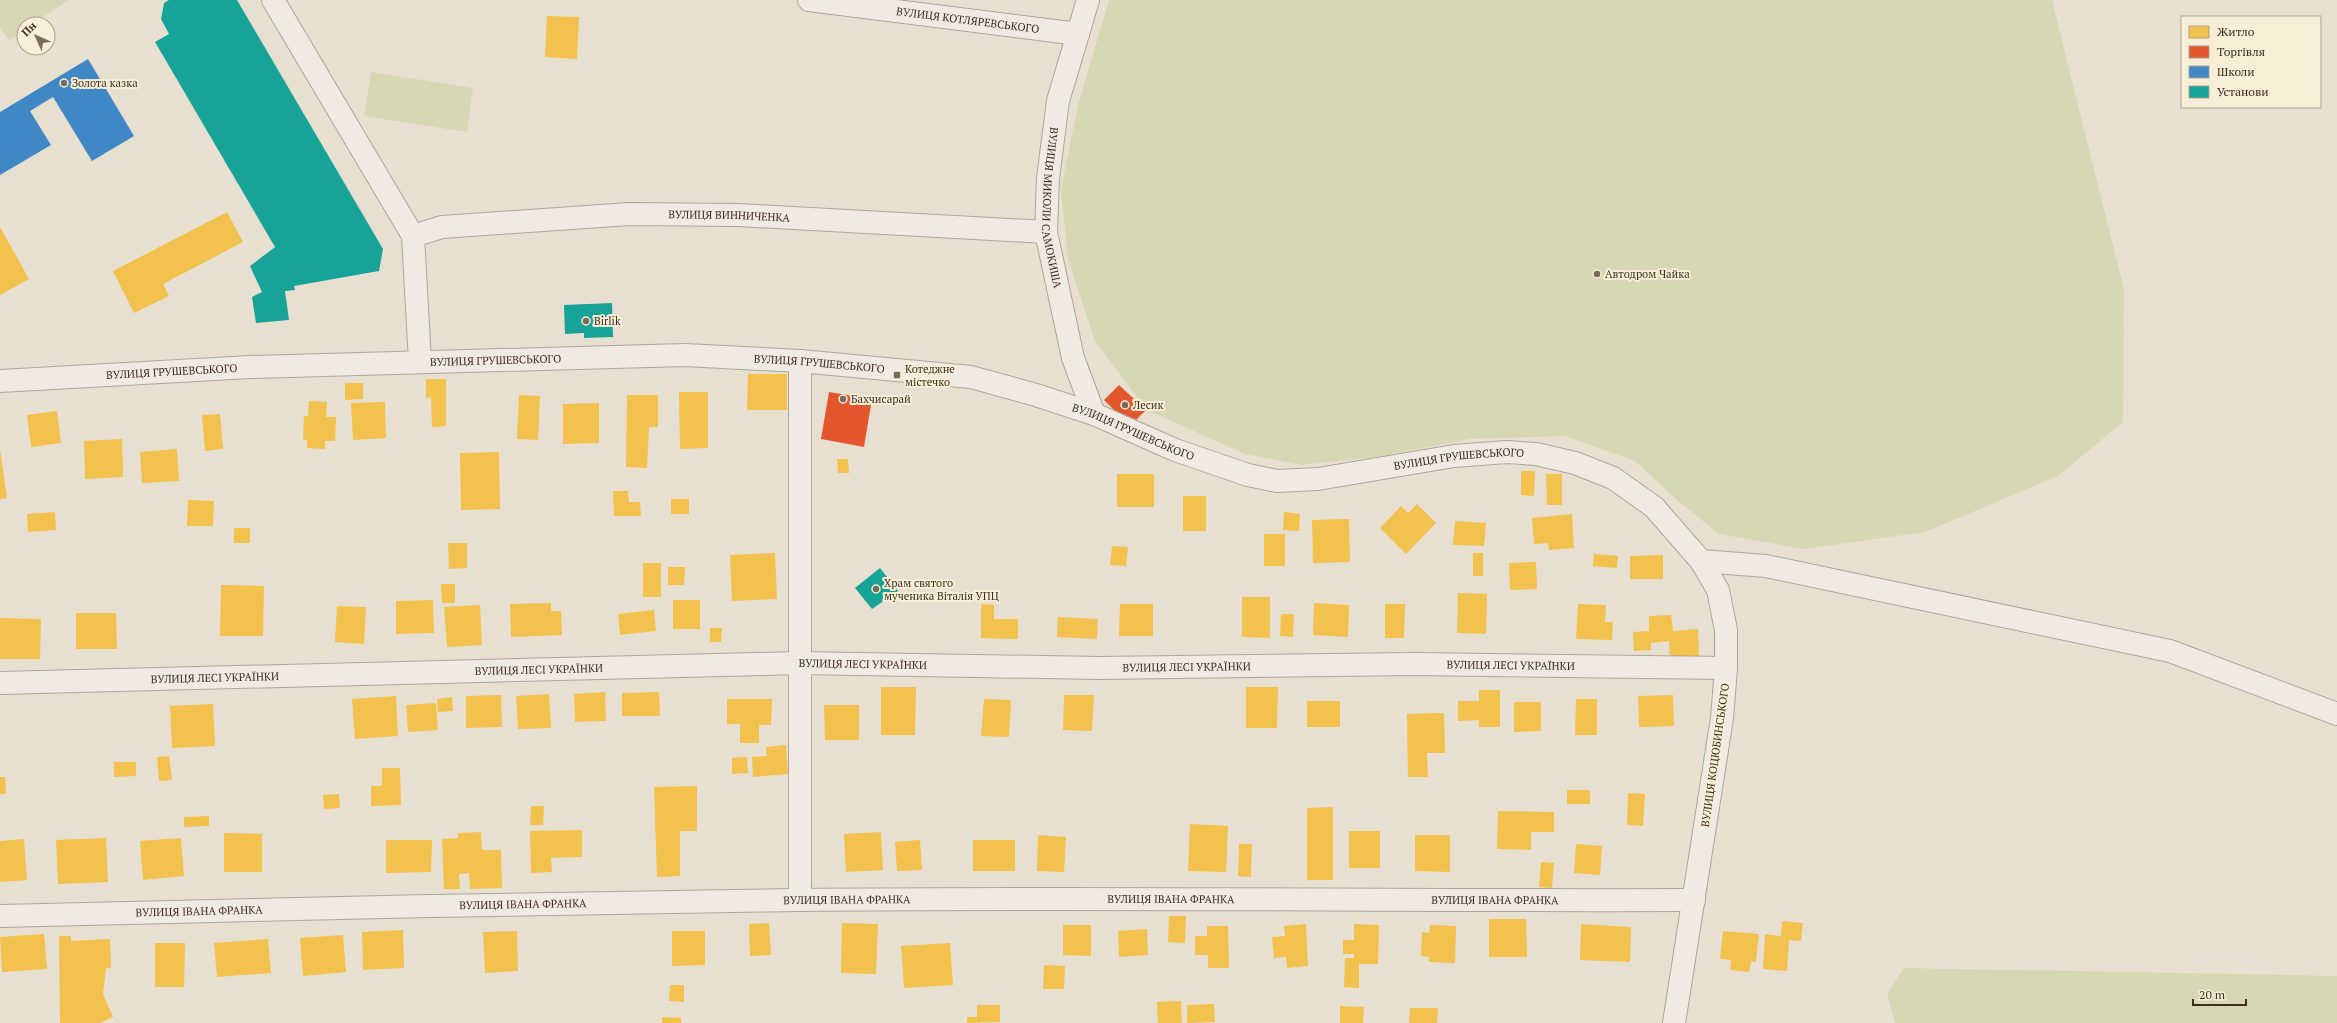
<svg xmlns="http://www.w3.org/2000/svg" width="2337" height="1023" font-family="'PT Serif',serif">
  <rect width="100%" height="100%" fill="#e7e0d1"/>
  <g fill="#d6d7b3">
    <path d="M0 0H68L33 24H24V30L9 40 0 27Z"/>
    <path d="M1109 0H2052L2124 289 2123 422 2058 476 1925 532 1804 549 1719 534 1678 501 1635 461 1565 436 1470 439 1375 457 1302 465 1245 454 1147 410 1095 341 1068 259 1061 189 1078 105Z"/>
    <path d="M371 72 473 88 467 132 364 116Z"/>
    <path d="M1904 968 2337 976V1023H1895L1887 994Z"/>
  </g>
  <g fill="#f2c14e">
    <path d="M547 16 579 17 577 59 545 57Z"/>
    <path d="M227 212 243 242 163 284 169 296 134 313 113 271Z"/>
    <path d="M0 227 29 279 0 295Z"/>
    <path d="M748 374H787V410H747Z"/>
    <path d="M426 379H446V426L432 427 431 397 426 398Z"/>
    <path d="M345 383H363V399L345 400Z"/>
    <path d="M679 392H708V448L680 449Z"/>
    <path d="M519 395 540 396 538 440 517 439Z"/>
    <path d="M627 395H658V427H649L647 468 626 467Z"/>
    <path d="M309 401 327 402 326 417H336L335 441H325V449L307 448V440H303L304 416H308Z"/>
    <path d="M385 402 386 438 353 440 351 403Z"/>
    <path d="M599 403V443L563 444V404Z"/>
    <path d="M57 411 61 443 31 447 27 415Z"/>
    <path d="M220 414 223 449 205 451 202 415Z"/>
    <path d="M122 439 123 477 85 479 84 441Z"/>
    <path d="M0 449 7 498 0 499Z"/>
    <path d="M177 449 179 481 142 483 140 452Z"/>
    <path d="M499 452 500 509 461 510 460 453Z"/>
    <path d="M837 459H848L849 473H838Z"/>
    <path d="M1521 471H1535L1534 496 1521 495Z"/>
    <rect x="1117" y="474" width="37" height="33"/>
    <path d="M1546 474H1562V505H1547Z"/>
    <path d="M613 491H628L629 502H640L641 516H614Z"/>
    <rect x="1183" y="496" width="23" height="35"/>
    <rect x="671" y="499" width="18" height="15"/>
    <path d="M188 500 214 501 213 526H187Z"/>
    <path d="M1417 504 1436 523 1406 554 1380 528 1401 506 1408 513Z"/>
    <path d="M55 512 56 530 28 532 27 514Z"/>
    <path d="M1284 512 1300 514 1299 531 1283 530Z"/>
    <path d="M1572 514 1574 548 1549 550 1548 543 1534 544 1532 518Z"/>
    <path d="M1349 519 1350 562 1313 563 1312 520Z"/>
    <path d="M1455 521 1486 523 1484 546 1453 545Z"/>
    <rect x="234" y="528" width="16" height="15"/>
    <rect x="1264" y="534" width="21" height="32"/>
    <path d="M448 543H467V568L449 569Z"/>
    <path d="M1112 546 1128 547 1126 566 1110 565Z"/>
    <path d="M775 553 777 599 732 601 730 555Z"/>
    <rect x="1473" y="553" width="10" height="23"/>
    <path d="M1594 554 1618 556 1617 568 1593 566Z"/>
    <path d="M1663 555V579H1630V556Z"/>
    <path d="M1536 562 1537 589 1510 590 1509 563Z"/>
    <rect x="643" y="563" width="18" height="34"/>
    <path d="M668 567H685L684 585H668Z"/>
    <path d="M441 584H455V603H442Z"/>
    <path d="M221 585 264 586 263 636H220Z"/>
    <path d="M1458 593 1487 594 1486 634 1457 633Z"/>
    <path d="M1242 597H1270V638L1242 637Z"/>
    <path d="M433 600 434 633 396 634V601Z"/>
    <rect x="673" y="600" width="27" height="29"/>
    <path d="M551 603V611H561L562 635 511 637 510 604Z"/>
    <path d="M1314 603 1349 605 1348 637 1313 635Z"/>
    <path d="M981 604 994 605V619H1018V639L981 638Z"/>
    <path d="M1120 604H1153V636H1119Z"/>
    <path d="M1385 604H1405L1404 638H1385Z"/>
    <path d="M1578 604 1606 605 1605 622H1613L1612 640 1576 639Z"/>
    <path d="M480 605 482 645 447 647 444 607Z"/>
    <path d="M337 606 366 607 364 644 335 642Z"/>
    <path d="M654 610 656 631 620 635 618 614Z"/>
    <path d="M76 613H116L117 649H76Z"/>
    <path d="M1281 614H1294L1293 637 1280 636Z"/>
    <path d="M1671 615 1673 631 1698 629 1699 658 1670 660 1669 641 1651 643V650L1634 651 1633 632 1649 631V616Z"/>
    <path d="M1058 617 1098 619 1097 639 1057 637Z"/>
    <path d="M0 618 41 619 40 659H0Z"/>
    <path d="M710 628H722L721 642H710Z"/>
    <path d="M881 687H916L915 735H881Z"/>
    <path d="M1246 687H1278L1277 728H1246Z"/>
    <path d="M1479 690H1500V727H1479V720L1458 721V701H1479Z"/>
    <path d="M605 692 606 721 575 722 574 694Z"/>
    <path d="M659 692 660 716H622V693Z"/>
    <path d="M549 694 551 728 518 729 516 696Z"/>
    <path d="M501 695 502 727 466 728V696Z"/>
    <path d="M1064 695H1094L1092 731 1063 730Z"/>
    <path d="M1673 695 1674 726 1639 727 1638 696Z"/>
    <path d="M396 696 398 736 355 739 352 699Z"/>
    <path d="M452 697 453 711 438 712 437 699Z"/>
    <path d="M727 699H772L771 725H759V743H740V724H727Z"/>
    <path d="M984 699 1011 700 1009 737 981 736Z"/>
    <path d="M1576 699H1597V735H1575Z"/>
    <rect x="1307" y="701" width="33" height="26"/>
    <path d="M1514 702H1541V731L1514 732Z"/>
    <path d="M436 703 438 730 408 732 406 705Z"/>
    <path d="M213 704 215 746 172 748 170 706Z"/>
    <path d="M824 705H859V740H825Z"/>
    <path d="M1444 713 1445 753H1427L1428 777H1408L1407 714Z"/>
    <path d="M786 745 788 774 753 777 752 757 767 756 766 747Z"/>
    <path d="M169 756 172 780 159 781 157 757Z"/>
    <path d="M747 757 748 773 732 774V758Z"/>
    <path d="M114 762H136V776L114 777Z"/>
    <path d="M382 768H400L401 805 371 806V786H382Z"/>
    <path d="M0 777H5L6 794H0Z"/>
    <path d="M697 786V831H680V876L657 877 654 787Z"/>
    <rect x="1567" y="790" width="23" height="14"/>
    <path d="M1628 793 1645 794 1643 826 1627 825Z"/>
    <path d="M339 794 340 808 324 809 323 795Z"/>
    <path d="M531 806H544L543 825H530Z"/>
    <path d="M1333 807V880H1307V808Z"/>
    <path d="M1498 811 1554 812V832H1531V850L1497 849Z"/>
    <path d="M209 816V826L184 827V817Z"/>
    <path d="M1190 824 1228 826 1226 872 1188 871Z"/>
    <path d="M582 830V857L551 858 552 872 531 873 530 831Z"/>
    <rect x="1349" y="831" width="31" height="37"/>
    <path d="M481 832 482 850H501L502 888 470 889 469 873 459 874 460 889H444L442 839 458 838V833Z"/>
    <path d="M881 832 883 870 846 872 844 834Z"/>
    <path d="M224 833 262 834V872H224Z"/>
    <path d="M1038 835 1066 837 1064 872 1037 871Z"/>
    <path d="M1415 835H1450V872L1415 871Z"/>
    <path d="M106 838 108 882 58 884 56 840Z"/>
    <path d="M181 838 184 876 143 880 140 841Z"/>
    <path d="M24 839 27 880 0 882V841Z"/>
    <path d="M386 840H432L431 872 386 873Z"/>
    <path d="M920 840 922 870 897 871 895 842Z"/>
    <rect x="973" y="840" width="42" height="31"/>
    <path d="M1239 844H1252L1251 877 1238 876Z"/>
    <path d="M1576 844 1602 846 1600 875 1574 873Z"/>
    <path d="M1541 862 1554 863 1552 888 1539 887Z"/>
    <path d="M1169 916H1186L1185 943 1168 942Z"/>
    <path d="M1489 919H1526L1527 957H1489Z"/>
    <path d="M1782 921 1803 923 1801 941 1789 940 1787 971 1763 969 1765 934 1781 936Z"/>
    <path d="M769 923 771 955 750 956 749 924Z"/>
    <path d="M842 923 878 924 876 974 841 973Z"/>
    <path d="M1306 924 1308 966 1287 968 1286 957 1274 958 1272 937 1285 936 1284 926Z"/>
    <path d="M1354 924 1379 925 1378 964H1359V988L1344 987 1345 958H1354V954H1343V940H1354Z"/>
    <path d="M1581 924 1631 927 1630 962 1580 960Z"/>
    <path d="M1063 925H1091V956L1063 955Z"/>
    <path d="M1430 925 1456 926 1455 963 1429 962V957L1421 956 1422 932 1429 933Z"/>
    <path d="M1207 926H1228L1229 968H1208V955H1195V936H1207Z"/>
    <path d="M1147 929 1148 955 1119 957 1118 931Z"/>
    <path d="M403 930 404 968 363 970 362 932Z"/>
    <path d="M517 931 518 971 485 973 483 932Z"/>
    <path d="M672 931H705V965L672 966Z"/>
    <path d="M1723 931 1759 934 1756 962 1751 961 1749 972 1730 970 1731 960 1720 959Z"/>
    <path d="M44 934 47 969 2 972 0 937Z"/>
    <path d="M343 935 346 972 303 976 300 938Z"/>
    <path d="M59 936H71V941L110 939 111 968H106L103 994 113 1017 100 1023H60Z"/>
    <path d="M268 939 271 973 217 977 214 943Z"/>
    <path d="M155 943H185L184 987H155Z"/>
    <path d="M950 943 953 985 904 988 901 946Z"/>
    <path d="M1044 965 1065 966 1064 989H1043Z"/>
    <path d="M670 985H684V1002L669 1001Z"/>
    <path d="M1181 1001 1182 1023H1158L1157 1002Z"/>
    <path d="M1214 1004 1215 1022 1187 1023V1005Z"/>
    <path d="M977 1005H1000V1022L967 1023V1017H977Z"/>
    <path d="M1340 1006 1364 1007 1363 1023H1340Z"/>
    <path d="M1410 1008H1438L1437 1023H1409Z"/>
    <path d="M662 1017 681 1018V1023H662Z"/>
  </g>
  <g fill="#e4572e">
    <path d="M1119 385 1146 410 1130 426 1104 400Z"/>
    <path d="M829 392 872 399 864 447 821 439Z"/>
  </g>
  <path fill="#3f88c5" d="M88 59 134 136 92 161 53 97 30 111 51 145 0 175V112Z"/>
  <g fill="#17a398">
    <path d="M169 0H237L383 249 379 271 294 286 295 290 285 291 289 320 256 323 252 297 262 292 250 266 275 247 155 42 169 34 161 19 164 3Z"/>
    <path d="M612 303 613 337 584 338V333L565 334 564 305Z"/>
    <path d="M880 568 898 591 872 609 855 588Z"/>
  </g>
  <g fill="none" stroke-linecap="round" stroke-linejoin="round">
    <g stroke="#ada599" stroke-width="24">
      <g id="minor">
        <path d="M273 0 413 236 420 362"/>
        <path id="s1" d="M809 0 1078 34"/>
        <path id="s2" d="M1088 0 1058 101 1048 178 1046 232 1073 358 1094 414"/>
        <path id="s3" d="M413 236 442 227 629 214 738 215 1046 232"/>
        <path id="s4" d="M0 381 250 367 685 355 800 361 971 377 1036 395 1094 414 1175 450 1248 475 1277 481 1318 479 1454 456 1507 452 1536 454 1575 463 1613 478 1654 507 1701 561 1718 590 1726 630V668L1722 718 1674 1023"/>
        <path d="M1701 561 1766 566 2170 651 2337 714"/>
        <path id="s5" d="M0 683 799 663 1100 668 1415 664 1726 668"/>
        <path d="M800 900V361"/>
        <path id="s6" d="M0 916C267 909 533 903 800 900 1098 897 1396 901 1694 900"/>
      </g>
    </g>
    <use href="#minor" stroke="#efebe3" stroke-width="22"/>
  </g>
  <g fill="#786c5e" stroke="#f7eed8" stroke-width="1.5">
    <circle cx="64" cy="83" r="4"/>
    <circle cx="1597" cy="274" r="4"/>
    <circle cx="586" cy="321" r="4"/>
    <rect x="893" y="371" width="8" height="8" rx="2"/>
    <circle cx="843" cy="399" r="4"/>
    <circle cx="1125" cy="405" r="4"/>
    <circle cx="876" cy="589" r="4"/>
  </g>
  <g text-anchor="middle" stroke-width="4" stroke-linejoin="round" paint-order="stroke">
    <g font-size="11" fill="#3d2e20" stroke="#f7eed8">
      <text dy="4" stroke="none"><textPath href="#s1" startOffset="160">ВУЛИЦЯ КОТЛЯРЕВСЬКОГО</textPath></text>
      <text dy="4" stroke="none"><textPath href="#s2" startOffset="213">ВУЛИЦЯ МИКОЛИ САМОКИША</textPath></text>
      <text dy="4" stroke="none"><textPath href="#s3" startOffset="318">ВУЛИЦЯ ВИННИЧЕНКА</textPath></text>
      <text dy="4" stroke="none"><textPath href="#s4" startOffset="496">ВУЛИЦЯ ГРУШЕВСЬКОГО</textPath></text>
      <text dy="4" stroke="none"><textPath href="#s4" startOffset="820">ВУЛИЦЯ ГРУШЕВСЬКОГО</textPath></text>
      <text dy="4" stroke="none"><textPath href="#s4" startOffset="172">ВУЛИЦЯ ГРУШЕВСЬКОГО</textPath></text>
      <text dy="4" stroke="none"><textPath href="#s4" startOffset="1144">ВУЛИЦЯ ГРУШЕВСЬКОГО</textPath></text>
      <text dy="4" stroke="none"><textPath href="#s4" startOffset="1480">ВУЛИЦЯ ГРУШЕВСЬКОГО</textPath></text>
      <text dy="4" stroke="none"><textPath href="#s5" startOffset="863">ВУЛИЦЯ ЛЕСІ УКРАЇНКИ</textPath></text>
      <text dy="4" stroke="none"><textPath href="#s5" startOffset="1511">ВУЛИЦЯ ЛЕСІ УКРАЇНКИ</textPath></text>
      <text dy="4" stroke="none"><textPath href="#s5" startOffset="1187">ВУЛИЦЯ ЛЕСІ УКРАЇНКИ</textPath></text>
      <text dy="4" stroke="none"><textPath href="#s5" startOffset="539">ВУЛИЦЯ ЛЕСІ УКРАЇНКИ</textPath></text>
      <text dy="4" stroke="none"><textPath href="#s5" startOffset="215">ВУЛИЦЯ ЛЕСІ УКРАЇНКИ</textPath></text>
      <text transform="translate(1715 755) rotate(-82)" y="4">ВУЛИЦЯ КОЦЮБИНСЬКОГО</text>
      <text dy="4" stroke="none"><textPath href="#s6" startOffset="1171">ВУЛИЦЯ ІВАНА ФРАНКА</textPath></text>
      <text dy="4" stroke="none"><textPath href="#s6" startOffset="847">ВУЛИЦЯ ІВАНА ФРАНКА</textPath></text>
      <text dy="4" stroke="none"><textPath href="#s6" startOffset="1495">ВУЛИЦЯ ІВАНА ФРАНКА</textPath></text>
      <text dy="4" stroke="none"><textPath href="#s6" startOffset="523">ВУЛИЦЯ ІВАНА ФРАНКА</textPath></text>
      <text dy="4" stroke="none"><textPath href="#s6" startOffset="199">ВУЛИЦЯ ІВАНА ФРАНКА</textPath></text>
    </g>
    <g font-size="11" fill="#3d2e20" stroke="#f7eed8" text-anchor="start">
      <text x="72" y="87">Золота казка</text>
      <text x="1605" y="278">Автодром Чайка</text>
      <text x="594" y="325">Birlik</text>
      <text x="905" y="373">Котеджне<tspan x="905" dy="13">містечко</tspan></text>
      <text x="851" y="403">Бахчисарай</text>
      <text x="1133" y="409">Лесик</text>
      <text x="884" y="587">Храм святого<tspan x="884" dy="13">мученика Віталія УПЦ</tspan></text>
    </g>
  </g>
  <rect x="2181" y="16" width="140" height="92" fill="#f7eed8" stroke="#ada18e"/>
  <rect x="2189" y="26" width="20" height="12" fill="#f2c14e" stroke="#ada18e"/>
  <text x="2217" y="36" font-size="12" fill="#3d2e20">Житло</text>
  <rect x="2189" y="46" width="20" height="12" fill="#e4572e" stroke="#ada18e"/>
  <text x="2217" y="56" font-size="12" fill="#3d2e20">Торгівля</text>
  <rect x="2189" y="66" width="20" height="12" fill="#3f88c5" stroke="#ada18e"/>
  <text x="2217" y="76" font-size="12" fill="#3d2e20">Школи</text>
  <rect x="2189" y="86" width="20" height="12" fill="#17a398" stroke="#ada18e"/>
  <text x="2217" y="96" font-size="12" fill="#3d2e20">Установи</text>
  <g transform="translate(36 36) rotate(315)"><circle r="19" fill="#f7eed8" stroke="#ada18e"/>
  <path d="M0-3L7 15L0 10L-7 15Z" fill="#786c5e"/>
  <text y="-6" font-size="11" font-weight="bold" text-anchor="middle" fill="#3d2e20">Пн</text>
  </g>
  <path d="M2193 999v6h53v-6" fill="none" stroke="#3d2e20" stroke-width="2"/>
  <text x="2199" y="999" font-size="12" fill="#3d2e20" stroke="#f7eed8" stroke-width="3" paint-order="stroke">20 m</text>
</svg>
